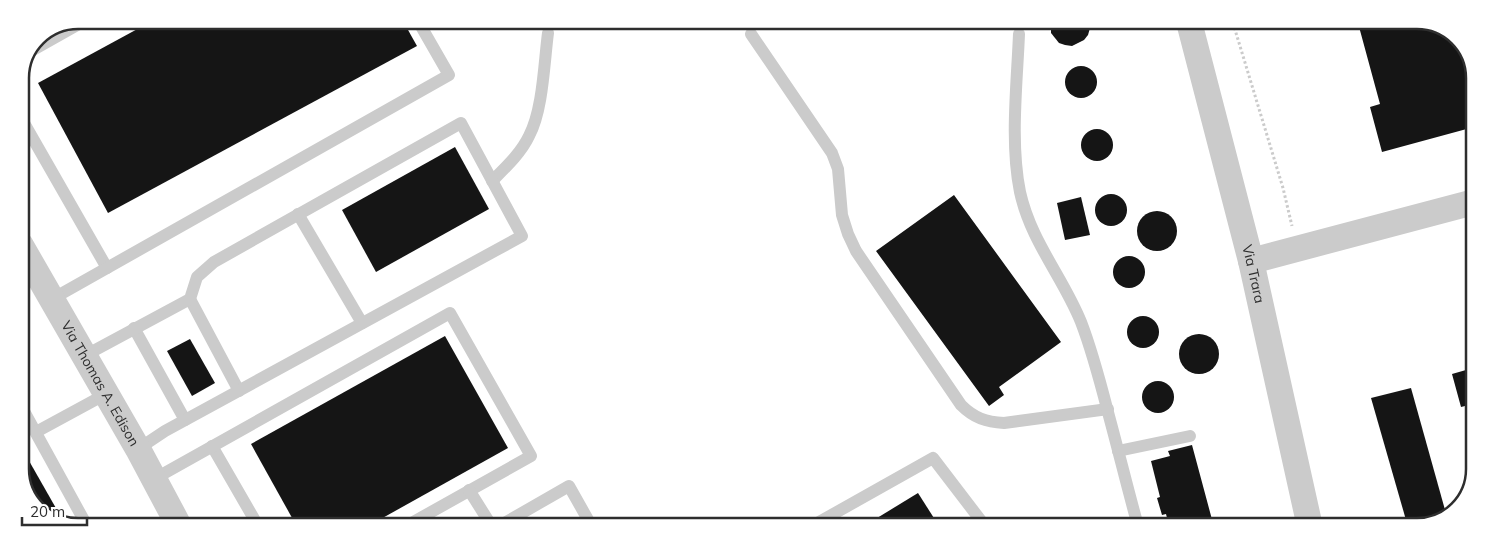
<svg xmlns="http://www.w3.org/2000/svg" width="1495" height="547" font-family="Mulish,sans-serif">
  <rect width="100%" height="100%" fill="#fff"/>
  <g fill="#151515">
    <path d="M154 20 403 21 417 46 108 213 38 83Z"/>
    <path d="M1051 22H1090V28L1088 35 1084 40 1072 46 1065 45 1059 43 1051 33Z"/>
    <path d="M1358 23H1436L1463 42 1475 74 1474 127 1382 152 1370 107 1380 104Z"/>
    <circle cx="1081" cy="82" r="16"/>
    <circle cx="1097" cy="145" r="16"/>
    <path d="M455 147 489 209 376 272 342 210Z"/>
    <circle cx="1111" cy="210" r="16"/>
    <path d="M954 195 1061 342 999 387 1004 395 989 406 876 251Z"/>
    <path d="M1081 197 1090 235 1065 240 1057 203Z"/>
    <circle cx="1157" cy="231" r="20"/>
    <circle cx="1129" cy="272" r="16"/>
    <circle cx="1143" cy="332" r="16"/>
    <circle cx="1199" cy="354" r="20"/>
    <path d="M445 336 508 448 370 525H296L251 444Z"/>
    <path d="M190 339 215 383 192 396 167 351Z"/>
    <path d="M1473 368V404L1461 407 1452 374Z"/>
    <circle cx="1158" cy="397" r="16"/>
    <path d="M1411 388 1447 517 1416 527H1408L1371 398Z"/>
    <path d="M20 445 65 524H59L32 505 20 473Z"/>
    <path d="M1192 445 1214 527 1169 526 1166 514 1162 515 1157 498 1160 497 1151 461 1170 456 1168 451Z"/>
    <path d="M918 493 939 526H864Z"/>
  </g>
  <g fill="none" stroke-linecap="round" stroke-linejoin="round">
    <path stroke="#cbcbcb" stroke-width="3" stroke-dasharray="2.5 2.5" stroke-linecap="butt" d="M1233 23 1283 188 1292 226"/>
    <g stroke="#cbcbcb" stroke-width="12">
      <path d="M751 34 832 153 838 169 842 215 848 234 856 251 961 405C974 418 986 422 1004 423L1108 409"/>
      <path d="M1019 34C1017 84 1010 143 1020 192 1031 242 1063 277 1081 322 1093 353 1101 385 1109 416 1119 453 1128 490 1138 526"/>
      <path d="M31 51 86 20"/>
      <path d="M20 116 107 268"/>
      <path d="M492 181C506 167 521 153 529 136 543 110 544 63 548 33"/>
      <path d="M298 214 362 323"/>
      <path d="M52 299 449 75 418 21"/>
      <path d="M190 299 239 391"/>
      <path d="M134 328 185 420"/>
      <path d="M84 356 190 299 197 277 214 262 461 123 522 236 165 431 138 449"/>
      <path d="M20 404 86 524"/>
      <path d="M36 432 106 394"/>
      <path d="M212 446 257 524"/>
      <path d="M1118 451 1190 436"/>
      <path d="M154 479 450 313 531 456 408 525"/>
      <path d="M469 490 491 525"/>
      <path d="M501 525 569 486 591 525"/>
      <path d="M812 526 933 458 985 526"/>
    </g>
    <g stroke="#cbcbcb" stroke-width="26">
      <path id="s1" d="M1189 22 1251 261 1310 527"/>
      <path id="s2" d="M20 244 138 449 178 524"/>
      <path d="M1251 261 1474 202"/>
    </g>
  </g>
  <g text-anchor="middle" stroke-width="5" stroke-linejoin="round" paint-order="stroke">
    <g font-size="14" fill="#2e2e2e" stroke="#fff">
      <text dy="5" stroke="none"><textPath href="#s1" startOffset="260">Via Trara</textPath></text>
      <text dy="5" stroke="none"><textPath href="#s2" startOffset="161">Via Thomas A. Edison</textPath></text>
    </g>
  </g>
  <path d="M0 0H1495V547H0ZM78 29H1417A49 49 0 0 1 1466 78V469A49 49 0 0 1 1417 518H78A49 49 0 0 1 29 469V78A49 49 0 0 1 78 29Z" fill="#fff" fill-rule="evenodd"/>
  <path fill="none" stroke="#2e2e2e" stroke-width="2.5" d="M78 29H1417A49 49 0 0 1 1466 78V469A49 49 0 0 1 1417 518H78A49 49 0 0 1 29 469V78A49 49 0 0 1 78 29Z"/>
  <path d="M22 517v8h65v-8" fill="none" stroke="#2e2e2e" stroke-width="2.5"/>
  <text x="30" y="517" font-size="15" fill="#2e2e2e" stroke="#ffffff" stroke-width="4" paint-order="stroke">20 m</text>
</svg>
